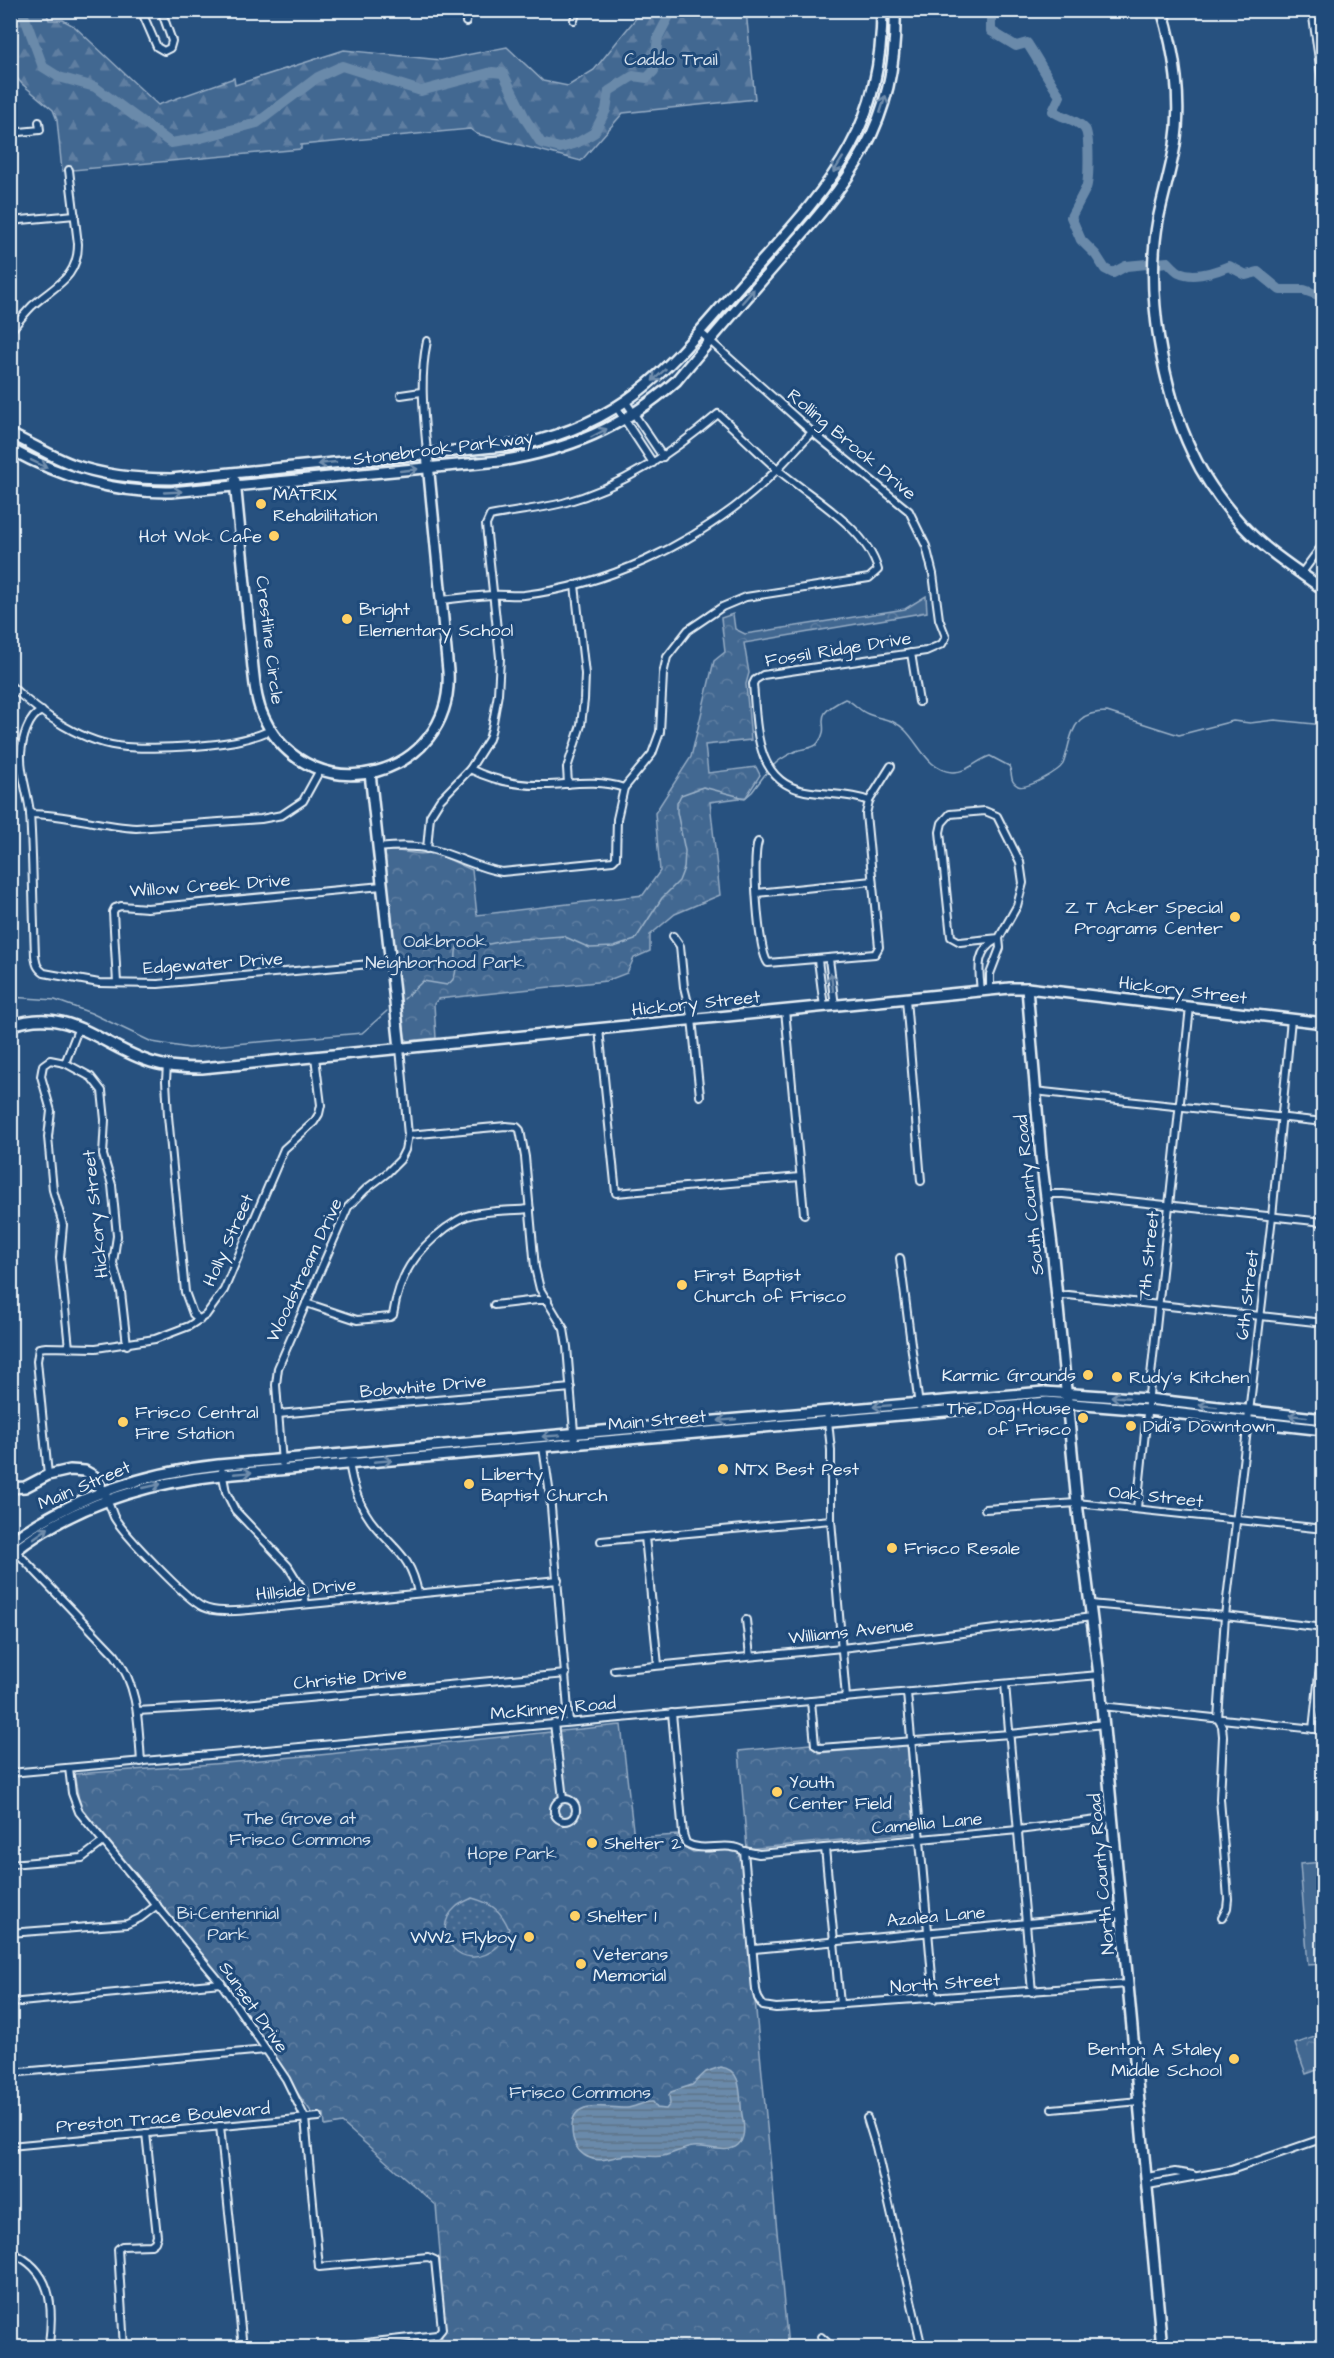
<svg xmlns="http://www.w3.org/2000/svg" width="1334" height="2358" font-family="'Architects Daughter',sans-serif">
  <defs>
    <pattern id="forest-firs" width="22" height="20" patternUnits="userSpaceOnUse" patternTransform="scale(1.5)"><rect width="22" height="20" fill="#436891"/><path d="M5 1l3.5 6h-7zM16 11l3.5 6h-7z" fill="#5e7ea1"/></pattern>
    <pattern id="park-crowns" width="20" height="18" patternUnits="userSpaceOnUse" patternTransform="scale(1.5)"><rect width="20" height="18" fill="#436891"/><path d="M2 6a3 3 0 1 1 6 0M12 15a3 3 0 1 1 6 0" fill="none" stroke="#5e7ea1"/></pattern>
    <pattern id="garden-dots" width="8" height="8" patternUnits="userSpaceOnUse" patternTransform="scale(1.5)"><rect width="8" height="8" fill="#436891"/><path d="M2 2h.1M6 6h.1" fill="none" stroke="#5e7ea1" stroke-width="1.8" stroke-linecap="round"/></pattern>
    <pattern id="water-rules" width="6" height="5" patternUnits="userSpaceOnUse" patternTransform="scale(1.5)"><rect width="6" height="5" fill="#6b8aaa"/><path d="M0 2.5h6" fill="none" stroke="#5e7388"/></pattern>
  </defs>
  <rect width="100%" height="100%" fill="#27517f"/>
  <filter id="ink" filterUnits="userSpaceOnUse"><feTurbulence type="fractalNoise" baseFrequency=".0167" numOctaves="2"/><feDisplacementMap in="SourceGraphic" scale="12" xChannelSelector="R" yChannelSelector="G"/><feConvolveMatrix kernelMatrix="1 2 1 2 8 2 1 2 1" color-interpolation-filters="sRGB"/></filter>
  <g filter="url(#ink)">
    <path fill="#436891" stroke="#96acc4" stroke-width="1.5" d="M1323 1862V1964L1308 1965 1300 1864Z"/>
    <path fill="url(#forest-firs)" stroke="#96acc4" stroke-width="1.5" d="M10 11H46L49 20H63L74 26 158 105 234 78 235 85 344 50 441 60 507 47 543 81 568 86 594 70 637 17V11H746L755 99 623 113 581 161 477 134 470 129 301 145V149L62 171 57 120 53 110 22 84 11 71Z"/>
    <g fill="url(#park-crowns)" stroke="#96acc4" stroke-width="1.5">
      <path d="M926 596 927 612 744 643 749 673 746 684 751 740 705 745 708 773 756 767 760 775 746 797 710 802 720 895 675 914 650 935V951L634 958 627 973 606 981 438 999 434 1004 436 1038 408 1041 405 1038 384 855 386 851C402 849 418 857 433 852L472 870 477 915 643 895 660 871 655 813 691 757 714 661 725 652 721 618 733 614 735 629 745 634 905 609Z"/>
      <path d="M621 1725 634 1838 677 1835 679 1844 693 1852 732 1849 741 1853 788 2347H442L440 2252 436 2205 342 2123 325 2126 324 2114 312 2113 156 1898 80 1806 74 1774C256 1763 439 1743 621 1725Z"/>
      <path d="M810 1744 819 1753 907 1745 915 1833 747 1849 739 1751Z"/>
      <path d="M1323 2034V2068L1306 2074 1295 2044Z"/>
    </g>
    <path fill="url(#garden-dots)" stroke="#96acc4" stroke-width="1.5" d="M472 1898C491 1903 501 1910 509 1929 505 1935 501 1944 496 1948 462 1976 427 1932 456 1907 460 1903 467 1901 472 1898Z"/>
    <path fill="url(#water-rules)" stroke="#9db3c9" stroke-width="1.5" d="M720 2067C744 2069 739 2097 742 2115 744 2124 746 2138 738 2145 727 2155 706 2145 693 2147 683 2148 673 2154 663 2156 650 2158 638 2154 626 2155 615 2156 600 2163 590 2158 581 2155 575 2147 573 2138 565 2095 604 2109 627 2108 636 2107 644 2101 653 2102L657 2108 666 2109 670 2104 669 2095 671 2092 692 2085 706 2072Z"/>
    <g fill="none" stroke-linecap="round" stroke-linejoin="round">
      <g stroke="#9db3c9" stroke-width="1.5">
        <path d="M773 766C779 759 788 755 796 751 803 748 814 749 818 743 834 722 806 718 845 699 854 702 859 711 868 714 882 720 893 718 905 730 920 745 928 770 952 772 967 773 977 760 990 756L1009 766C1013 773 1009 782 1018 786 1027 790 1059 771 1063 764 1069 749 1069 732 1080 720 1087 713 1098 712 1107 712L1179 735 1233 721 1250 723 1275 720 1324 725"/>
        <path d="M10 997 55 1000 91 1013 152 1042 189 1048 362 1033 387 1011"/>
        <path d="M404 999 423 981 447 985C464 975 449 953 461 940L489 944 509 940 563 936 590 948 614 947 635 940 662 898 679 881 684 868 685 851 677 812V803L681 795 703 787 745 798 752 792 769 769"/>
      </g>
      <g stroke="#6b8aaa" stroke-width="10">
        <path d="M22 10 43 67 59 77 95 87 171 143 201 138 257 123 318 77 342 66 421 91 492 72 503 73 526 120 541 143 560 148 577 143 594 133 606 110 609 91 633 76 647 78 654 71 658 37 672 10"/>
        <path d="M991 10V31L1016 46 1027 43C1039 61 1048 79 1060 96L1053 111C1062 118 1077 119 1085 129 1090 136 1089 181 1086 188 1081 198 1076 207 1071 217L1081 240 1096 255 1105 269 1113 273 1126 266 1168 262C1171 265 1175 270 1179 272 1194 279 1215 272 1229 266L1246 275 1258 272 1280 290H1304L1324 297"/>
      </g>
      <g stroke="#e8f1f8" stroke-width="10">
        <g id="street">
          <path d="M141 10 157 47 164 51 170 48 172 41 161 10"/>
          <path d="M144 10 150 12 155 10"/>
          <path d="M1312 10 1324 95"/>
          <path d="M574 20 577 10"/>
          <path d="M466 22 468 10"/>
          <path d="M10 133 40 130 39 122"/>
          <path d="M10 221 75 215"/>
          <path d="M10 332C17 323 24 314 32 306 55 285 78 279 78 244L69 170"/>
          <path d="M700 332 812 432 909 511 926 546 933 574 939 619 946 637 942 644 926 651 763 675 755 680 753 684C757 724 754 782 805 791 827 795 848 793 869 801"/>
          <path d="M427 341C419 380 424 415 427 453"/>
          <path d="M401 395 421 392"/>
          <path d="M626 402 663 457"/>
          <path d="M617 408 653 463"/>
          <path d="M1301 574 1324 543"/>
          <path d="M442 600C458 598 475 596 492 595 502 594 513 596 524 595 606 585 688 547 751 494 773 476 792 453 812 432"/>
          <path d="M911 653 919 702"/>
          <path d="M10 685C40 714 84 744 126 747 149 749 172 747 195 746 221 744 247 741 271 730"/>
          <path d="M42 711C28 716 22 740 21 754 20 774 28 793 30 813 33 860 33 908 35 955 36 964 37 968 44 973L99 983 158 984 391 962"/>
          <path d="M470 769C494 781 518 786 546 785 573 784 597 779 624 788"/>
          <path d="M568 784 567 768 581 725 584 700 585 674 575 585"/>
          <path d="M30 814C66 814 100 826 136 828L261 819 282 815 303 801 320 770"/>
          <path d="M758 842C752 858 758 951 768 963L875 954 879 947 866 814 869 801 891 766"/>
          <path d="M378 848C397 846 415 845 434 850 457 856 478 868 502 872L613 861 616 858 617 819 624 788 652 754 660 732 663 674 667 657 688 630 722 607 746 597 869 578 878 570C866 526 809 497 776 468 756 450 738 432 718 414 672 453 622 487 563 503 539 509 514 511 490 516L486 525 500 658 498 694 492 728 489 739 470 769 440 800 430 816 427 849"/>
          <path d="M757 893 872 881"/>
          <path d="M673 936 680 946 684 987 692 1019 700 1096"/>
          <path d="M829 959 835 1006"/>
          <path d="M818 960 824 1007"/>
          <path d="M117 983 113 912 115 908 121 906 147 908 382 886"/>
          <path d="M990 990V974L1000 948 999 938 1017 906 1023 883 1020 862 997 816 985 811 950 814 942 823 940 832 951 937 960 942 999 938"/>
          <path d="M981 991C979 971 975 951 996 940"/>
          <path d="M906 999 921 1181"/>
          <path d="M785 1010 804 1214"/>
          <path d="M599 1029 616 1193 800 1177"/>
          <path d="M65 1063 79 1027"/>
          <path d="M167 1065 166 1081 168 1116 185 1292 193 1314 200 1320"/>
          <path d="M1034 1091 1324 1122"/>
          <path d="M408 1135 506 1126 517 1127 520 1130 525 1157 535 1268 540 1289 564 1329 567 1347 575 1444"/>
          <path d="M1047 1194H1063L1324 1222"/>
          <path d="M900 1258 919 1406"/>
          <path d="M1055 1296 1068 1295 1324 1323"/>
          <path d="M306 1303 357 1320 390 1317 393 1315C399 1276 414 1252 446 1228 454 1223 461 1217 470 1215 489 1210 510 1211 530 1209"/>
          <path d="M494 1305 537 1300H548"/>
          <path d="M69 1348 60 1258 63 1225 53 1190 48 1137 51 1111 41 1076 43 1065 50 1060 65 1063 91 1077 102 1091 105 1120 103 1155 112 1185 117 1236 113 1263 121 1292 127 1345"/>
          <path d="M827 1411 831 1450V1520L846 1698"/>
          <path d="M278 1414 571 1388"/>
          <path d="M543 1447 550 1495 569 1722"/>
          <path d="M349 1461C352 1485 359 1507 375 1526 397 1552 411 1557 418 1593"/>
          <path d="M282 1463 276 1385 278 1368 348 1207 366 1189 387 1173 400 1160 405 1150 408 1135 400 1048"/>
          <path d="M222 1471 226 1492 235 1510 288 1566 303 1590 306 1604"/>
          <path d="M48 1475 37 1361 39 1348 46 1347 96 1348 155 1339 189 1326 206 1315 224 1290 284 1149 314 1122 319 1114 321 1105 315 1057"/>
          <path d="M107 1500C110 1506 112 1512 114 1517 123 1533 187 1600 203 1607 216 1613 235 1611 249 1610L558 1580"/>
          <path d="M1137 1508 1190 1007"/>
          <path d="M985 1509 1077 1503 1324 1529"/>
          <path d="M645 1537 658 1665"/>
          <path d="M601 1541 831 1520"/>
          <path d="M10 1545 115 1655C139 1688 138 1722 141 1762"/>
          <path d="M1090 1604 1225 1616 1324 1628"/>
          <path d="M746 1620 750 1656"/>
          <path d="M614 1670 842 1648 1092 1617"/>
          <path d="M1005 1684 1032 1992"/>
          <path d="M907 1693 934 1999"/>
          <path d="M811 1701 815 1745 820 1748 1010 1734 1104 1724"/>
          <path d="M1102 1706 1324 1730"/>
          <path d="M137 1711 224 1706 566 1674"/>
          <path d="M672 1713 683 1834 686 1843C704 1854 726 1840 744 1851L756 1990 758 1998 763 2006 776 2008 844 2004 1128 1984"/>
          <path d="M554 1723 563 1799"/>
          <path d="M1313 1729 1324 1630"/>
          <path d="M69 1768 72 1793 79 1812 221 1983 286 2079 305 2118 319 2267 428 2257 435 2260 442 2329 437 2335 320 2348"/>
          <path d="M10 1773 1099 1675"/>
          <circle cx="565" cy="1810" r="11"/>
          <path d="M825 1848 840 2004"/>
          <path d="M744 1851 759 1854 1018 1830 1113 1818"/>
          <path d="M10 1864 82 1858 103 1842"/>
          <path d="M1222 1918 1227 1908 1228 1899 1220 1799 1223 1736 1222 1726 1218 1719 1225 1616 1272 1217 1291 1019"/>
          <path d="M10 1933 127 1924 140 1918 157 1905"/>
          <path d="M754 1949 1122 1914"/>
          <path d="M10 2003 221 1983"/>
          <path d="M10 2073 266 2050"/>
          <path d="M1052 2109 1140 2101"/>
          <path d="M867 2118 876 2147 922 2348"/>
          <path d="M220 2126 243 2348"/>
          <path d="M10 2146 319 2117"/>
          <path d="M1147 2177 1175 2172 1193 2175"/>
          <path d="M1148 2185 1231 2170 1324 2138"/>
          <path d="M10 2252C52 2269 54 2305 49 2344L46 2348"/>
          <path d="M821 2337 833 2348"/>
          <path d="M124 2348 118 2249 122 2246 151 2245 155 2242 157 2236 146 2133"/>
          <path d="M1139 2348 1162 2340"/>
        </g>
      </g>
      <g stroke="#e8f1f8" stroke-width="14">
        <g id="secondary">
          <path d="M1162 10C1175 52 1182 102 1175 145 1171 170 1163 195 1158 220 1145 291 1162 390 1193 454 1205 480 1223 504 1242 525 1266 551 1296 569 1324 590"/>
          <path d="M10 434C32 444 52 457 74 465 105 476 138 479 171 479L524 444C638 419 679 353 752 272 787 233 825 193 850 147 873 106 882 57 882 10"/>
          <path d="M10 449C61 477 113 493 171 492L500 461C568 450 623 428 676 381 709 341 743 302 777 263 849 182 898 126 895 10"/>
          <path d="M235 481 253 668C255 685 256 702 264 718 311 816 455 778 448 671L427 453"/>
          <path d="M370 773 400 1048"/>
          <path d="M1027 988 1041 1157 1052 1246 1077 1503 1099 1675 1162 2348"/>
          <path d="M10 1026C69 1004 100 1046 151 1062 167 1067 185 1068 202 1068L1010 988H1027L1324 1023"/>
          <path d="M10 1488 25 1487 48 1475 70 1470 85 1471 94 1476 105 1495"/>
          <path d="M10 1542C72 1497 143 1473 218 1465L1044 1392 1148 1399 1324 1419"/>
          <path d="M10 1555C71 1505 145 1483 222 1475L1047 1402 1147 1410 1324 1430"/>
        </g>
      </g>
      <use href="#street" stroke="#1f4a7a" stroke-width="6"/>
      <use href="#secondary" stroke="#1f4a7a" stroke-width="9"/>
    </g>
    <defs><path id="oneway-shaft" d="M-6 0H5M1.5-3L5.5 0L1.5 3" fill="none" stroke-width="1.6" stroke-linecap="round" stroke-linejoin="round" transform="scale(1.5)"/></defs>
    <g stroke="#6f8dac">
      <use href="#oneway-shaft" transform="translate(883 104) rotate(-72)"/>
      <use href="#oneway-shaft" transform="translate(838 165) rotate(123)"/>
      <use href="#oneway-shaft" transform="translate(748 296) rotate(-49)"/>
      <use href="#oneway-shaft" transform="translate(659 375) rotate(138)"/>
      <use href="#oneway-shaft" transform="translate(599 433) rotate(-28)"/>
      <use href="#oneway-shaft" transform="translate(327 463) rotate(174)"/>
      <use href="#oneway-shaft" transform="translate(39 464) rotate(26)"/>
      <use href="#oneway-shaft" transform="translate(409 470) rotate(-6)"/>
      <use href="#oneway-shaft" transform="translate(173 492) rotate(-3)"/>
      <use href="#oneway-shaft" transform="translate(832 982) rotate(-97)"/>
      <use href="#oneway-shaft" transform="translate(1120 1397) rotate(-175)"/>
      <use href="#oneway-shaft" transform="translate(882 1406) rotate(175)"/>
      <use href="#oneway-shaft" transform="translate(1208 1406) rotate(-173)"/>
      <use href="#oneway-shaft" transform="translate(1298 1416) rotate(-174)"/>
      <use href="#oneway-shaft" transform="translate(727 1420) rotate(175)"/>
      <use href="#oneway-shaft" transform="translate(551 1436) rotate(176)"/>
      <use href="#oneway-shaft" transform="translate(383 1461) rotate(-5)"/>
      <use href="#oneway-shaft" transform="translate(243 1473) rotate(-5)"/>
      <use href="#oneway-shaft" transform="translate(152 1486) rotate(-13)"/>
      <use href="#oneway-shaft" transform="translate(41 1533) rotate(-35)"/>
    </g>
  </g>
  <g fill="#ffd166" stroke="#1f4a7a" stroke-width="2">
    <circle cx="261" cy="504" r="6"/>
    <circle cx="274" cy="536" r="6"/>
    <circle cx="347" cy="619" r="6"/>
    <circle cx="1235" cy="917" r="6"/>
    <circle cx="682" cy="1285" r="6"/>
    <circle cx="1088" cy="1375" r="6"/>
    <circle cx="1117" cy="1377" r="6"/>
    <circle cx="1083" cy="1418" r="6"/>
    <circle cx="123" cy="1422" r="6"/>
    <circle cx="1131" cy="1426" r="6"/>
    <circle cx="723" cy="1469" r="6"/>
    <circle cx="469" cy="1484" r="6"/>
    <circle cx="892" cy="1548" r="6"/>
    <circle cx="777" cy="1792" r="6"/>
    <circle cx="592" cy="1843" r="6"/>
    <circle cx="575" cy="1916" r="6"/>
    <circle cx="529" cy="1937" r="6"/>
    <circle cx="581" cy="1964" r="6"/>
    <circle cx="1234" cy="2059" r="6"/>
  </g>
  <g text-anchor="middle" stroke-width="6" stroke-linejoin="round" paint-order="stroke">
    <g font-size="18" fill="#d8e3ee" stroke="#1f4a7a">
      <text x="671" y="65">Caddo Trail</text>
      <text x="445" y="947">Oakbrook<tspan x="445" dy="21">Neighborhood Park</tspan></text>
      <text x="300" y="1824">The Grove at<tspan x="300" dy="21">Frisco Commons</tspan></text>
      <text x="512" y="1859">Hope Park</text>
      <text x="228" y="1919">Bi-Centennial<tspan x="228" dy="21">Park</tspan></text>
      <text x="580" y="2098">Frisco Commons</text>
    </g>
    <g font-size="18" fill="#e8f1f8" stroke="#1f4a7a">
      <text transform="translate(852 444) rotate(40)" y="6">Rolling Brook Drive</text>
      <text transform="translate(443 448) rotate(-7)" y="6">Stonebrook Parkway</text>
      <text transform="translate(270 640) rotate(83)" y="6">Crestline Circle</text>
      <text transform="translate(838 649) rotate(-9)" y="6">Fossil Ridge Drive</text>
      <text transform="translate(210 885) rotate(-4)" y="6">Willow Creek Drive</text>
      <text transform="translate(213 963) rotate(-4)" y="6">Edgewater Drive</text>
      <text transform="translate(1183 990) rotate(7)" y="6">Hickory Street</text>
      <text transform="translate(696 1003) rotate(-6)" y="6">Hickory Street</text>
      <text transform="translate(1029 1195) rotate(-96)" y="6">South County Road</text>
      <text transform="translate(95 1214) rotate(-96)" y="6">Hickory Street</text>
      <text transform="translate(228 1240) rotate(-66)" y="6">Holly Street</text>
      <text transform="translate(1148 1256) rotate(-84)" y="6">7th Street</text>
      <text transform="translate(304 1270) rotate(-65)" y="6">Woodstream Drive</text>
      <text transform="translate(1247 1295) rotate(-83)" y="6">6th Street</text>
      <text transform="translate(423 1386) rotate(-5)" y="6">Bobwhite Drive</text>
      <text transform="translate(657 1420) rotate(-5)" y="6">Main Street</text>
      <text transform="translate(84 1485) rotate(-23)" y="6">Main Street</text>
      <text transform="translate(1156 1496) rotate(6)" y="6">Oak Street</text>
      <text transform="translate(306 1589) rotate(-6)" y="6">Hillside Drive</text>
      <text transform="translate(851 1631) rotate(-6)" y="6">Williams Avenue</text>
      <text transform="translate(350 1678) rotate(-5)" y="6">Christie Drive</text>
      <text transform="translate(553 1708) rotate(-5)" y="6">McKinney Road</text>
      <text transform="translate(927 1823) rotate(-5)" y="6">Camellia Lane</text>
      <text transform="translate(1101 1874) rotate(-95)" y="6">North County Road</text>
      <text transform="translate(936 1916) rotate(-5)" y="6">Azalea Lane</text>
      <text transform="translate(945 1983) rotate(-4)" y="6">North Street</text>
      <text transform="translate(254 2007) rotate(55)" y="6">Sunset Drive</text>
      <text transform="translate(163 2117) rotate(-5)" y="6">Preston Trace Boulevard</text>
    </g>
    <g font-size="18" fill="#e8f1f8" stroke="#1f4a7a" text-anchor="start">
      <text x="273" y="500">MATRIX<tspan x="273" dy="21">Rehabilitation</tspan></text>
      <text x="262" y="542" text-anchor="end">Hot Wok Cafe</text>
      <text x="359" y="615">Bright<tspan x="359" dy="21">Elementary School</tspan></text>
      <text x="1223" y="913" text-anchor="end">Z T Acker Special<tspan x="1223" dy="21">Programs Center</tspan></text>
      <text x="694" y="1281">First Baptist<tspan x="694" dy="21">Church of Frisco</tspan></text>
      <text x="1076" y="1381" text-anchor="end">Karmic Grounds</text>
      <text x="1129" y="1383">Rudy's Kitchen</text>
      <text x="1071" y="1414" text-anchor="end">The Dog House<tspan x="1071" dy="21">of Frisco</tspan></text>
      <text x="135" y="1418">Frisco Central<tspan x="135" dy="21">Fire Station</tspan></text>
      <text x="1143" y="1432">Didi's Downtown</text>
      <text x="735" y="1475">NTX Best Pest</text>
      <text x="481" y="1480">Liberty<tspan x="481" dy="21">Baptist Church</tspan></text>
      <text x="904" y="1554">Frisco Resale</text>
      <text x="789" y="1788">Youth<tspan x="789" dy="21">Center Field</tspan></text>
      <text x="604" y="1849">Shelter 2</text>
      <text x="587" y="1922">Shelter 1</text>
      <text x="517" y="1943" text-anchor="end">WW2 Flyboy</text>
      <text x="593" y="1960">Veterans<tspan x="593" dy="21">Memorial</tspan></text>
      <text x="1222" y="2055" text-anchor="end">Benton A Staley<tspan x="1222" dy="21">Middle School</tspan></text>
    </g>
  </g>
  <rect width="1334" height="2358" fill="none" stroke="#1f4a7a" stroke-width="36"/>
  <rect x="18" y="18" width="1298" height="2322" fill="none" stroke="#e8f1f8" stroke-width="2" filter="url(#ink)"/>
</svg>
